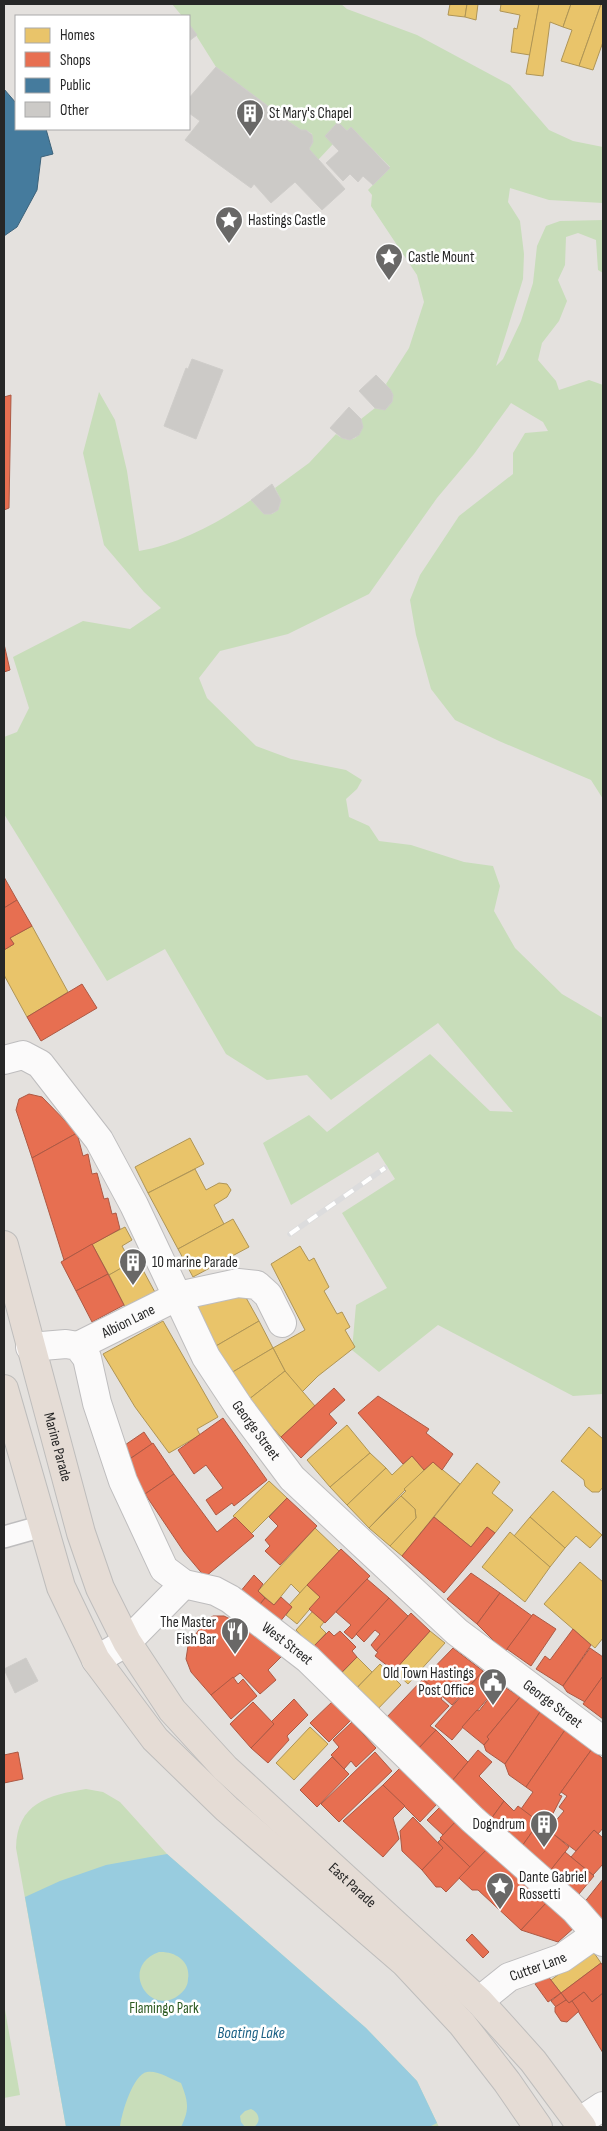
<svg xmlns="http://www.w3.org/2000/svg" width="607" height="2131" font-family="'Sofia Sans Condensed',sans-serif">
  <rect width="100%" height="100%" fill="#e4e1de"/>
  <g fill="#c8ddba">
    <path d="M172 4H341L347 9 417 35 510 85 549 130 573 141 603 147V203L549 200 510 188 508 202 520 221 524 254 523 279 496 366 503 359 521 321 533 283 537 246 546 226 560 221 603 220V273L598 270 596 240 578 233 566 237 565 265 558 280 567 301 559 321 542 343 538 360 556 381 559 390 589 380 603 385V799L591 780 499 741 455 720 431 689 416 635 410 600 420 575 459 516 513 474V453L525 433 548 431 543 422 511 403 474 454 437 498 369 594 288 634 220 651 199 678 207 698 256 746 291 759 346 770 362 780 357 789 346 799 349 817 369 826 379 841 411 845 464 862 493 866 500 886 494 911 515 948 562 994 603 1018V1394L573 1396 438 1325 379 1372 352 1350 356 1305 387 1288 342 1213 395 1179 378 1152 291 1205 263 1143 309 1115 327 1132 430 1054 490 1111 513 1112 438 1023 331 1100 307 1075 267 1080 226 1054 165 949 107 981 4 814V737L17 732 29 708 13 657 83 621 130 629 161 608 144 592 104 545 83 453 99 392 115 420 127 471 139 551C177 545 220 522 251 500L264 514H272L278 510 281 500 275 488 309 463 336 434C350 446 365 437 361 419L375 408 385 410 392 402 393 395 386 384 409 348 424 302 417 275 371 206 372 195 368 190 390 167 351 127 347 131 338 122 325 136 333 144 318 160 309 149 313 142 312 134 306 130H301L285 119 216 67 189 24V16H182Z"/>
    <path d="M86 1789 103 1792 120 1802 167 1854 366 2028 417 2081 439 2127H66L16 1848C17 1803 48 1795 86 1789Z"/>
    <path d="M4 2004 20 2095 4 2098Z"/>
  </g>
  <path fill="#98ccdf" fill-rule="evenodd" d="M167 1854 366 2028 417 2081 437 2123 429 2127H254C261 2122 260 2113 251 2109L245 2111 240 2116 241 2122 245 2127H181C190 2109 188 2101 181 2083 171 2079 157 2070 147 2072 133 2074 121 2115 120 2127H66L25 1897 60 1881 106 1865ZM159 1952C175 1951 191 1961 188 1979 188 1986 184 1991 179 1995 150 2018 118 1967 159 1952Z"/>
  <g fill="#e9c46a" stroke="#af9556">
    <path d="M450 4H467L465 17 448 15Z"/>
    <path d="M467 4H478L476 20 465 17Z"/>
    <path d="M501 4H539L530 55 511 52 514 28 517 29 520 15 500 11Z"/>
    <path d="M539 4H571L563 27 550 22 543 76 526 74Z"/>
    <path d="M571 4H601L579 66 561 61 572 30 563 27Z"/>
    <path d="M601 4H603V42L593 70 579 66Z"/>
    <path d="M32 926 68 992 27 1017 4 975V950L14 944 10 938Z"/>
    <path d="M190 1138 204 1164 148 1193 135 1167Z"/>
    <path d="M195 1169 206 1190 219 1183 227 1184 231 1190 227 1197 214 1205 224 1224 178 1249 148 1193Z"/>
    <path d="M233 1219 249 1247 193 1277 178 1249Z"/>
    <path d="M125 1227 132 1240 122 1246 131 1263 109 1275 92 1244Z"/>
    <path d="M300 1246 309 1261 314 1258 329 1287 324 1291 337 1314 342 1312 350 1327 345 1330 355 1347 318 1376 302 1392 285 1371 273 1348 305 1330 271 1264Z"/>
    <path d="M137 1259 157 1296 128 1309 124 1305 109 1275Z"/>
    <path d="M244 1294 259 1321 216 1346 196 1307 199 1302Z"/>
    <path d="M163 1321 218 1417 197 1429 200 1435 169 1453 135 1407 103 1354Z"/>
    <path d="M259 1321 273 1348 231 1373 216 1346Z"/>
    <path d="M273 1348 285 1371 248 1400 231 1373Z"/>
    <path d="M285 1371 315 1406 281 1437 248 1400Z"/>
    <path d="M347 1425 370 1453 330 1487 307 1460Z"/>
    <path d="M589 1427 603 1439V1487L599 1492H592L585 1486 584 1480 561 1461Z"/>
    <path d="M370 1453 386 1468 347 1505 330 1487Z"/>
    <path d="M412 1456 424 1470 369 1528 347 1505 386 1468 392 1475Z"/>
    <path d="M433 1462 460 1484 402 1556 390 1546 416 1518 415 1509 401 1496 406 1491 404 1489Z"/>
    <path d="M477 1463 500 1482 492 1493 513 1510 495 1533 487 1527 471 1547 434 1517Z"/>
    <path d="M269 1481 287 1498 251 1534 233 1516Z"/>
    <path d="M553 1491 602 1535 590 1548 576 1536 565 1548 530 1517Z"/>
    <path d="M401 1496 415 1509 416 1518 390 1546 369 1528Z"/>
    <path d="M530 1517 565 1548 550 1567 514 1536Z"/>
    <path d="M315 1528 339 1551 300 1593 291 1584 274 1605 258 1591Z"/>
    <path d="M510 1532 550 1567 525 1602 482 1567Z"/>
    <path d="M580 1562 603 1582V1638L595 1648 544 1604Z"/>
    <path d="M307 1585 320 1597 297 1624 286 1615 292 1607 289 1605Z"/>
    <path d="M313 1611 324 1622 320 1627 326 1633 313 1647 296 1630Z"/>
    <path d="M430 1631 445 1643 408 1684 394 1671Z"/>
    <path d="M357 1657 372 1672 352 1693 337 1678Z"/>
    <path d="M380 1664 401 1685 373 1714 352 1693Z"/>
    <path d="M310 1727 328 1744 294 1780 276 1763Z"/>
    <path d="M592 1950 601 1963 561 1993 551 1980Z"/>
  </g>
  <g fill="#e76f51" stroke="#ad5944">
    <path d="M11 395 9 508 4 510V397Z"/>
    <path d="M4 644 10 670 4 672Z"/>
    <path d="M4 877 17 900 4 908Z"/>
    <path d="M17 900 32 926 10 938 14 944 4 950V908Z"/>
    <path d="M82 984 97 1008 41 1041 27 1017Z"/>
    <path d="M29 1094 42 1097 77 1133 32 1158 16 1110 19 1099Z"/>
    <path d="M77 1133 83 1156 88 1154 92 1174 97 1173 104 1199 108 1198 112 1214 116 1213 120 1229 64 1260 32 1158Z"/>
    <path d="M92 1244 108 1274 76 1291 61 1262Z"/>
    <path d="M108 1274 124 1305 92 1322 76 1291Z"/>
    <path d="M334 1388 345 1400 329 1414 337 1423 301 1458 281 1437Z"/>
    <path d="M378 1396 429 1429 426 1433 453 1454 442 1470 433 1462 424 1470 412 1456 403 1464 358 1413Z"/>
    <path d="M223 1418 267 1480 234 1506 232 1503 216 1515 206 1500 223 1488 206 1465 194 1474 178 1450Z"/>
    <path d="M144 1432 152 1444 131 1458 125 1445Z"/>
    <path d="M153 1443 174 1474 145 1494 124 1463Z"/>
    <path d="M174 1474 217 1532 235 1517 254 1536 205 1577 184 1552 145 1494Z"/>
    <path d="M287 1498 317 1526 280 1565 265 1551 270 1546 265 1540 278 1526 269 1517Z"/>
    <path d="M434 1517 471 1547 487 1527 495 1533 444 1593 402 1556Z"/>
    <path d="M341 1549 370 1576 325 1623 309 1609 320 1597 307 1585Z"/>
    <path d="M471 1573 500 1593 477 1624 447 1599Z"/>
    <path d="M254 1575 263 1584 258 1591 265 1598 253 1613 235 1598Z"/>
    <path d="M367 1579 389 1598 352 1639 344 1632 351 1625 336 1612Z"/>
    <path d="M500 1593 532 1616 505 1652 477 1624Z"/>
    <path d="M281 1597 292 1607 274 1629 253 1613 265 1598 274 1605Z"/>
    <path d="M389 1598 408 1616 376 1651 371 1645 380 1634 375 1630 364 1642 356 1634Z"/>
    <path d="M411 1613 430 1631 394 1671 375 1656 378 1652 376 1651Z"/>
    <path d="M533 1614 556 1629 531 1666 507 1649Z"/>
    <path d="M213 1616H224L279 1643 287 1651 268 1670 276 1680 260 1694 240 1673 211 1695 191 1672 186 1659 188 1646 204 1622Z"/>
    <path d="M573 1629 591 1645 563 1686 536 1669 545 1656 550 1660Z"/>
    <path d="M329 1631 334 1636 340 1631 356 1647 352 1651 357 1657 338 1676 311 1649Z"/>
    <path d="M453 1648 483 1671 452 1705 423 1679Z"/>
    <path d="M590 1648 603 1657V1676L585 1702 567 1692 563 1686Z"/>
    <path d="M483 1671 500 1684 452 1740 435 1726Z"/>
    <path d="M603 1676V1719L583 1704Z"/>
    <path d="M233 1677 238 1684 243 1679 257 1696 231 1719 211 1695Z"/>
    <path d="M423 1679 442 1697 441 1699 449 1706 430 1726 436 1730 418 1749 385 1719Z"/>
    <path d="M500 1684 520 1697 487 1737 489 1739 484 1745 462 1727 477 1710 479 1711Z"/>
    <path d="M520 1697 540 1712 505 1764 486 1751 484 1745 489 1739 487 1737Z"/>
    <path d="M294 1699 308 1715 287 1736 289 1740 268 1763 251 1748 274 1724 271 1722Z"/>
    <path d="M333 1701 351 1720 329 1742 310 1723Z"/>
    <path d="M253 1702 274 1724 251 1748 230 1724Z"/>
    <path d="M540 1712 565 1730 526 1787 509 1775 505 1764Z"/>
    <path d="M352 1722 376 1748 356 1767 351 1761 344 1769 331 1755 339 1747 333 1740Z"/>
    <path d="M436 1730 468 1762 452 1781 418 1749Z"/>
    <path d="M565 1730 592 1749 559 1795 562 1796 546 1827 521 1809 533 1792 526 1787Z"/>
    <path d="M592 1749 603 1759V1828L598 1834 594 1830 576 1851 548 1830 564 1811 559 1807 567 1796 561 1792Z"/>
    <path d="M478 1750 492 1762 479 1776 504 1801 491 1819 452 1781Z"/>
    <path d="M18 1752 23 1779 4 1783V1755Z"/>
    <path d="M375 1752 392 1771 339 1822 321 1804Z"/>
    <path d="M332 1757 349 1774 317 1807 300 1790Z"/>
    <path d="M401 1767 437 1804 420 1822 383 1785Z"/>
    <path d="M383 1785 405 1806 393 1818 399 1839 383 1857 343 1821Z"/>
    <path d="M504 1801 514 1811 518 1806 539 1822 520 1849 491 1819Z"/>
    <path d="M443 1804 459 1818 443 1835 427 1820Z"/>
    <path d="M413 1817 443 1848 422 1870 402 1851 400 1831Z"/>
    <path d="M459 1818 489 1847 470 1867 440 1838Z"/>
    <path d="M539 1822 569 1847 547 1875 520 1849Z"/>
    <path d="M594 1830 603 1838V1864L593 1875 571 1857Z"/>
    <path d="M441 1839 470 1867 446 1892 441 1887H436L422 1870 443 1848 438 1842Z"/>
    <path d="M489 1847 547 1902 521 1930 478 1890H472L459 1878Z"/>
    <path d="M565 1852 594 1876 579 1894 568 1896 545 1877Z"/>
    <path d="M603 1879V1929L583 1904Z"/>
    <path d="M547 1902 576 1926 558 1942 521 1930Z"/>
    <path d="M472 1934 489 1952 483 1958 466 1940Z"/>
    <path d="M601 1963 603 1966V1993L592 2002 584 1992 569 2003 561 1993Z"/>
    <path d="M547 1975 561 1993 548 2002 535 1984Z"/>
    <path d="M584 1992 592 2002 603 1993V2053L572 2001Z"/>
    <path d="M561 1993 566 2000 556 2007 551 2001Z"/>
    <path d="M566 2000 569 2003 572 2001 579 2011 567 2022 561 2021 555 2012V2007Z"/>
  </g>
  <path fill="#457b9d" stroke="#3c627a" d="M4 89 16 103V129H46L53 154 41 157 37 190 17 227 4 236Z"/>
  <g fill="#cccac7" stroke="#cfcdca">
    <path d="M189 24 197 35 189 41Z"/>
    <path d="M216 67 285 119 301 130H306L312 135 313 142 309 149 345 189 322 210 295 182 271 203 254 184 251 188 185 140 200 121 189 113V98Z"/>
    <path d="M338 122 347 131 351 127 390 168 373 185 363 176 358 182 350 174 343 181 326 163 339 151 325 136Z"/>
    <path d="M192 359 223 370 196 439 164 426 186 368 188 369Z"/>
    <path d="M376 375 390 389 393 395 392 402 385 410 375 408 359 391Z"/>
    <path d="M349 407 361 419 363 427 359 435 350 440 342 438 330 428Z"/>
    <path d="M272 484 281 500 278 510 271 514H264L251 500Z"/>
    <path d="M26 1658 38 1681 15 1693 4 1669Z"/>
  </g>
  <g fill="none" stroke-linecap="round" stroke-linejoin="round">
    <g stroke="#bebdbe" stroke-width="24">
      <path id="lane" d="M4 1537 43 1526"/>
    </g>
    <g stroke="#bebdbe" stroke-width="30">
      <g id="street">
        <path id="s1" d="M4 1060 23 1055 40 1064 99 1140 134 1205 206 1357 239 1407 292 1478 457 1632 603 1741"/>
        <path id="s2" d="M78 1346 178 1296 238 1283 257 1285 268 1295 282 1323"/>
        <path id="s3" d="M30 1347 66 1344 78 1346 87 1358 97 1403 123 1481 164 1569 184 1584 215 1591 230 1599 308 1659 472 1819 575 1910 603 1942"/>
        <path d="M96 1660 127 1642 184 1584"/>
        <path id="s4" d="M479 2001 509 1977 562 1958 596 1934"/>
        <path d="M579 2122 603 2106"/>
      </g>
    </g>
    <g stroke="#bebdbc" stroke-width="30">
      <g id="highway">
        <path id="s5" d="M4 1245 81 1533 100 1588 127 1642 172 1710 225 1768 479 2001 533 2061 582 2127"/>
        <path d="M4 1389 61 1587 96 1660 155 1739 227 1809 405 1963 462 2024 507 2082 538 2127"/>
      </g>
    </g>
    <use href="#lane" stroke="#fbfafa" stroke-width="21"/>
    <use href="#street" stroke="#fbfafa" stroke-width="28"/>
    <use href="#highway" stroke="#e5dcd5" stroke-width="28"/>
    <g stroke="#dcdcdd" stroke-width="5.5">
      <path id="rail" d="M290 1234 385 1168"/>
    </g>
    <use href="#rail" stroke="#fff" stroke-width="4" stroke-dasharray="11" stroke-linecap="butt"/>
  </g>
  <defs>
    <g id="building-pin" transform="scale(1.4375)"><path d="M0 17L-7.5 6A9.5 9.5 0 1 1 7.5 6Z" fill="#696867" stroke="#fff"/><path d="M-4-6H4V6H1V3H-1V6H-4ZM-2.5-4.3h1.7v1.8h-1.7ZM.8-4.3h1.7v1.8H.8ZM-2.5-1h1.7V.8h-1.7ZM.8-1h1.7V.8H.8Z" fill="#fff"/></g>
    <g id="sight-pin" transform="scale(1.4375)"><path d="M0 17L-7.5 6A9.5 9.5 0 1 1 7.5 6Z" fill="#696867" stroke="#fff"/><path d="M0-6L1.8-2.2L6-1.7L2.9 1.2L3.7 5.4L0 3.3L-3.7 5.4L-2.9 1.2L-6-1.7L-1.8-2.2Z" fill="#fff"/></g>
    <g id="restaurant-pin" transform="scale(1.4375)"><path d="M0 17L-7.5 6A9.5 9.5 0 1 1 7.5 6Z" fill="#696867" stroke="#fff"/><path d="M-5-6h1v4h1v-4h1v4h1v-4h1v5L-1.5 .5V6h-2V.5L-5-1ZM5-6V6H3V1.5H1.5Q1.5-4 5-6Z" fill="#fff"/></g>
    <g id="civic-pin" transform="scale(1.4375)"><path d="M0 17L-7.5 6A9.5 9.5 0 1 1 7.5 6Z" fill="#696867" stroke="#fff"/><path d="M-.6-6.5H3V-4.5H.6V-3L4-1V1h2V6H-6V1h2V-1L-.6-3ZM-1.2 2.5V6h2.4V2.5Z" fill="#fff"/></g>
  </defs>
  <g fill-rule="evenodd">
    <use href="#building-pin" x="250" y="113"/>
    <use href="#sight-pin" x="229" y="220"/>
    <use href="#sight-pin" x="389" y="257"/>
    <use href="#building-pin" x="133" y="1262"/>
    <use href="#restaurant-pin" x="235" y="1631"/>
    <use href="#civic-pin" x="493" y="1682"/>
    <use href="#building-pin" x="544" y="1824"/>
    <use href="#sight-pin" x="500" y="1886"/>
  </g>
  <g text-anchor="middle" stroke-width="5" stroke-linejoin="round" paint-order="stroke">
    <g font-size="15" fill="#272727" stroke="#fff" text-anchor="start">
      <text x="269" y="118">St Mary's Chapel</text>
      <text x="248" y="225">Hastings Castle</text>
      <text x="408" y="262">Castle Mount</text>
      <text x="152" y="1267">10 marine Parade</text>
      <text x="216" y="1627" text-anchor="end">The Master<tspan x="216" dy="17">Fish Bar</tspan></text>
      <text x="474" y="1678" text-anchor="end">Old Town Hastings<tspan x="474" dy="17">Post Office</tspan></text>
      <text x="525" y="1829" text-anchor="end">Dogndrum</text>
      <text x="519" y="1882">Dante Gabriel<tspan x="519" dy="17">Rossetti</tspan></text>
    </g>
    <g font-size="15" fill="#272727" stroke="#fff">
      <text dy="5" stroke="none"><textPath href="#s2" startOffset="56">Albion Lane</textPath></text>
      <text dy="5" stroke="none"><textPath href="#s1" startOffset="466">George Street</textPath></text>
      <text dy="5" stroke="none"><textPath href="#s5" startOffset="209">Marine Parade</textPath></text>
      <text dy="5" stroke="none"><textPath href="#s3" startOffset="435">West Street</textPath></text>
      <text dy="5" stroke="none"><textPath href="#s1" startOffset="871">George Street</textPath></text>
      <text dy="5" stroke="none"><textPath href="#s5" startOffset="750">East Parade</textPath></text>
      <text dy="5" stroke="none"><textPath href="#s4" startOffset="69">Cutter Lane</textPath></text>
    </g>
    <g font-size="15" fill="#2d5a21" stroke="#fff">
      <text x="164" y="2013">Flamingo Park</text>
    </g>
    <g font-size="16" font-style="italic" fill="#1c6185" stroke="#fff">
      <text x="251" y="2038">Boating Lake</text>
    </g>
  </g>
  <rect width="607" height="2131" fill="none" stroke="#272727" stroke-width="10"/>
  <rect x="15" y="15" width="175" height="115" fill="#ffffff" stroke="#a9a9a9"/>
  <rect x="25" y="28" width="25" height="15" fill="#e9c46a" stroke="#a9a9a9"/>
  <text x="60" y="40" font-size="15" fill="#272727">Homes</text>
  <rect x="25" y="52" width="25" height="15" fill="#e76f51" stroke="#a9a9a9"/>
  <text x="60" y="65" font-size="15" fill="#272727">Shops</text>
  <rect x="25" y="78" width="25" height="15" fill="#457b9d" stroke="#a9a9a9"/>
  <text x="60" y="90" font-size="15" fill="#272727">Public</text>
  <rect x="25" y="102" width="25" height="15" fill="#cccac7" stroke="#a9a9a9"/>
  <text x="60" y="115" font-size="15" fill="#272727">Other</text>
</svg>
